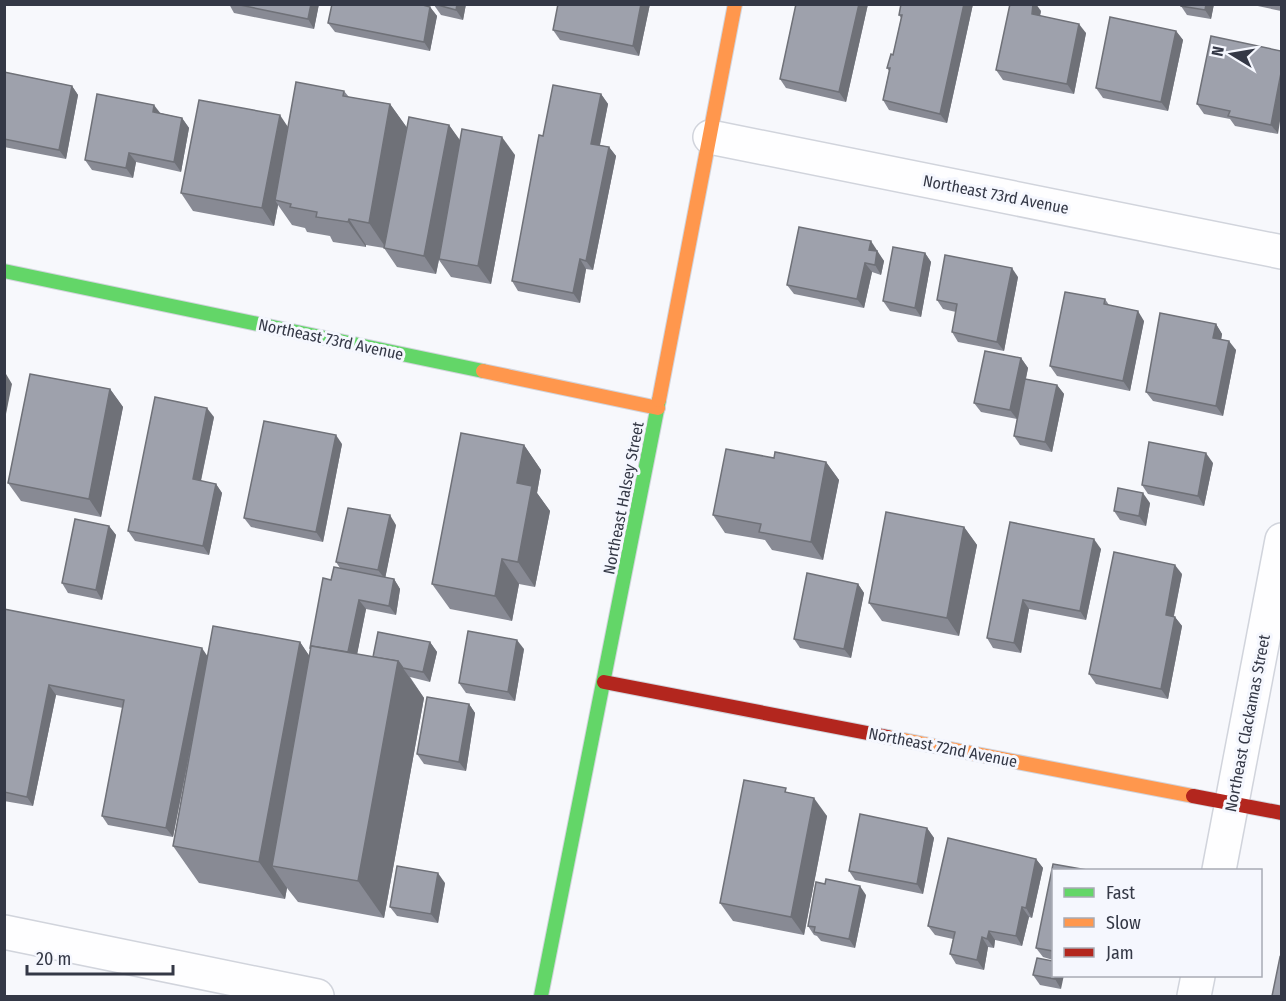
<svg xmlns="http://www.w3.org/2000/svg" width="1286" height="1001" font-family="'Fira Sans Condensed',sans-serif">
  <rect width="100%" height="100%" fill="#f7f8fc"/>
  <g fill="none" stroke-linecap="round" stroke-linejoin="round">
    <g stroke="#d1d4dc" stroke-width="36">
      <g id="street">
        <path d="M710 137 1282 252"/>
        <path d="M1219 870 1282 540"/>
        <path d="M4 932 317 996"/>
        <path d="M1194 996 1198 976"/>
      </g>
    </g>
    <g stroke="#d1d4dc" stroke-width="16">
      <g id="fast">
        <path d="M4 271 483 371"/>
        <path d="M541 996 659 400"/>
      </g>
    </g>
    <g stroke="#d1d4dc" stroke-width="16">
      <g id="slow">
        <path d="M483 371 658 408"/>
        <path d="M659 400 735 4"/>
        <path d="M888 737 1193 796"/>
      </g>
    </g>
    <g stroke="#d1d4dc" stroke-width="16">
      <g id="jam">
        <path d="M604 682 888 737"/>
        <path d="M1193 796 1282 813"/>
      </g>
    </g>
    <use href="#street" stroke="#fefeff" stroke-width="33"/>
    <use href="#fast" stroke="#63d668" stroke-width="14"/>
    <use href="#slow" stroke="#ff974d" stroke-width="14"/>
    <use href="#jam" stroke="#b3261e" stroke-width="14"/>
  </g>
  <g fill="#888a94">
    <path d="M229 4H319L314 29 234 13Z"/>
    <path d="M466 4 463 20 441 15 434 5Z"/>
    <path d="M650 4 639 56 560 40 553 30Z"/>
    <path d="M796 4H868L846 102 786 88 780 79Z"/>
    <path d="M901 4H973L947 123 889 110 883 100 889 71 887 68 893 55 901 18 899 15Z"/>
    <path d="M1181 4H1214L1211 19 1187 15 1181 6Z"/>
    <path d="M1253 4H1281V11L1253 5Z"/>
    <path d="M424 5 430 7 437 16 430 51 335 32 328 23Z"/>
    <path d="M1041 11 1040 16 1086 33 1074 94 1003 80 996 70Z"/>
    <path d="M1176 31 1183 40 1168 111 1103 98 1096 88Z"/>
    <path d="M1211 36 1278 134 1235 126 1230 119 1204 114 1197 104Z"/>
    <path d="M4 72 72 86 78 95 66 159 4 147Z"/>
    <path d="M344 91 349 97 390 104 407 128 449 125 460 141 515 155 491 284 451 277 439 260 436 274 397 267 384 248 366 245V247L333 242 330 236 307 232 305 228 292 225 278 205 274 226 193 211 181 193 288 127Z"/>
    <path d="M601 94 608 104 600 145 609 147 616 156 593 270 586 269 580 303 518 291 512 281 543 136Z"/>
    <path d="M160 113 182 118 189 128 181 172 136 162 133 178 92 170 85 160Z"/>
    <path d="M878 251 877 252 884 261 881 275 872 272 864 308 794 294 787 285Z"/>
    <path d="M925 253 931 262 921 317 890 311 883 301Z"/>
    <path d="M1018 277 1004 351 958 342 952 332 956 312 943 309 937 300Z"/>
    <path d="M1105 299 1109 305 1144 321 1130 391 1057 376 1050 366Z"/>
    <path d="M1216 324 1222 334 1221 339 1236 350 1223 416 1153 401 1146 392Z"/>
    <path d="M1021 358 1028 368 1026 379 1057 385 1064 394 1052 452 1020 445 1014 436 1017 419 981 412 974 403Z"/>
    <path d="M110 389 123 407 101 517 21 501 8 483Z"/>
    <path d="M214 417 201 481 216 484 222 493 209 555 135 541 128 531Z"/>
    <path d="M342 444 323 542 251 527 244 518Z"/>
    <path d="M524 445 541 470 537 493 550 511 535 587 519 584 512 621 450 609 432 584Z"/>
    <path d="M774 458 826 462 839 480 823 560 772 550 765 540 725 533 713 515Z"/>
    <path d="M1213 463 1204 506 1148 494 1142 485Z"/>
    <path d="M1150 503 1146 526 1120 520 1114 511Z"/>
    <path d="M1010 522 1101 549 1086 620 1029 609 1021 653 993 648 987 638Z"/>
    <path d="M396 525 385 578 394 579 400 589 396 615 366 609 357 654 373 657 430 642 437 652 430 682 410 677 424 698 384 918 298 902 287 888 285 899 199 883 173 846 195 727 173 837 108 825 102 816 123 708 56 695 33 806 4 801V609L207 656 300 642 309 656 311 649 310 648 331 580 340 568 336 562Z"/>
    <path d="M109 526 116 535 102 600 68 593 62 583Z"/>
    <path d="M964 527 977 545 959 636 882 621 869 603Z"/>
    <path d="M1182 574 1174 616 1182 626 1168 699 1096 684 1089 674Z"/>
    <path d="M858 584 864 593 851 658 800 648 794 639Z"/>
    <path d="M524 649 515 701 466 693 459 683Z"/>
    <path d="M469 704 475 713 466 771 424 764 417 754Z"/>
    <path d="M790 793 827 816 804 935 733 921 720 903Z"/>
    <path d="M927 828 934 838 923 894 855 880 849 871Z"/>
    <path d="M1036 859 1043 868 1032 918 1029 917 1022 946 995 940 994 948 988 947 984 970 956 964 950 954 953 939 935 935 928 926Z"/>
    <path d="M1053 870V960L1043 957 1036 948Z"/>
    <path d="M445 883 438 923 397 916 390 907Z"/>
    <path d="M866 895 855 948 821 941 817 936 814 935 808 926Z"/>
    <path d="M1053 961 1061 989 1040 985 1033 975Z"/>
  </g>
  <g fill="#6f7178">
    <path d="M311 4H319L314 29 308 19Z"/>
    <path d="M457 4H466L463 20 456 10Z"/>
    <path d="M641 4H650L639 56 633 46Z"/>
    <path d="M859 4H868L846 102 839 92Z"/>
    <path d="M964 4H973L947 123 940 114Z"/>
    <path d="M1033 4H1036L1041 11 1038 24 1032 14Z"/>
    <path d="M1206 4H1214L1211 19 1205 10Z"/>
    <path d="M430 7 437 16 430 51 424 42Z"/>
    <path d="M1079 24 1086 33 1074 94 1067 84Z"/>
    <path d="M1176 31 1183 40 1168 111 1161 102Z"/>
    <path d="M1281 73V115L1278 134 1271 125Z"/>
    <path d="M72 86 78 95 66 159 59 150Z"/>
    <path d="M601 94 608 104 598 154 591 144Z"/>
    <path d="M390 104 408 129 386 248 369 223Z"/>
    <path d="M154 105 161 114 153 112Z"/>
    <path d="M280 115 292 133 275 200 278 205 274 226 262 208Z"/>
    <path d="M182 118 189 128 181 172 174 162Z"/>
    <path d="M449 125 462 143 436 274 424 256Z"/>
    <path d="M502 137 515 155 491 284 478 266Z"/>
    <path d="M609 147 616 156 593 270 586 261Z"/>
    <path d="M129 153 136 162 133 178 126 168Z"/>
    <path d="M349 219 366 245V247L348 222Z"/>
    <path d="M871 241 884 261 881 275 875 265 869 250Z"/>
    <path d="M925 253 931 262 921 317 915 308Z"/>
    <path d="M580 259 586 269 580 303 573 293Z"/>
    <path d="M865 263 872 272 864 308 857 299Z"/>
    <path d="M1012 268 1018 277 1004 351 997 342Z"/>
    <path d="M1138 311 1144 321 1130 391 1123 381Z"/>
    <path d="M1216 324 1222 334 1220 347 1213 338Z"/>
    <path d="M1229 341 1236 350 1223 416 1216 406Z"/>
    <path d="M1021 358 1028 368 1017 419 1010 410Z"/>
    <path d="M6 374 12 384 4 424V380Z"/>
    <path d="M1057 385 1064 394 1052 452 1045 442Z"/>
    <path d="M110 389 123 407 101 517 89 499Z"/>
    <path d="M207 408 214 417 199 489 193 479Z"/>
    <path d="M336 435 342 444 323 542 316 532Z"/>
    <path d="M524 445 541 470 537 493 550 511 535 587 518 562 517 483Z"/>
    <path d="M1206 453 1213 463 1204 506 1198 496Z"/>
    <path d="M826 462 839 480 823 560 811 542Z"/>
    <path d="M216 484 222 493 209 555 203 546Z"/>
    <path d="M1143 493 1150 503 1146 526 1139 516Z"/>
    <path d="M390 515 396 525 385 579 378 570Z"/>
    <path d="M109 526 116 535 102 600 96 590Z"/>
    <path d="M964 527 977 545 959 636 947 618Z"/>
    <path d="M1094 539 1101 549 1086 620 1080 611Z"/>
    <path d="M502 559 519 584 512 621 495 596Z"/>
    <path d="M1175 565 1182 574 1172 624 1166 615Z"/>
    <path d="M394 579 400 589 396 615 389 606Z"/>
    <path d="M858 584 864 593 851 658 844 649Z"/>
    <path d="M359 600 366 609 355 665 348 655Z"/>
    <path d="M1023 600 1029 609 1021 653 1014 643Z"/>
    <path d="M1175 617 1182 626 1168 699 1161 689Z"/>
    <path d="M517 640 524 649 515 701 508 692Z"/>
    <path d="M300 642 325 679 272 866 287 888 285 899 259 862Z"/>
    <path d="M430 642 437 652 430 682 423 672Z"/>
    <path d="M202 648 208 657 173 837 166 828Z"/>
    <path d="M398 661 424 698 384 918 358 881Z"/>
    <path d="M49 685 56 695 33 806 27 797Z"/>
    <path d="M469 704 475 713 466 771 459 762Z"/>
    <path d="M814 798 827 816 804 935 791 917Z"/>
    <path d="M927 828 934 838 923 894 917 884Z"/>
    <path d="M1036 859 1043 868 1032 918 1026 908Z"/>
    <path d="M438 873 445 883 438 923 431 914Z"/>
    <path d="M860 886 866 895 855 948 849 939Z"/>
    <path d="M1022 907 1029 917 1022 946 1016 936Z"/>
    <path d="M989 931 995 940 994 948 987 939Z"/>
    <path d="M982 937 988 947 984 970 977 960Z"/>
    <path d="M1055 975H1064L1061 989 1055 979Z"/>
  </g>
  <g fill="#9ea1ac" stroke="#6f7178" stroke-width="1.5">
    <path d="M235 4H311L308 19Z"/>
    <path d="M332 4H419L430 7 424 42 328 23Z"/>
    <path d="M434 4H457L456 10Z"/>
    <path d="M558 4H641L633 46 553 30Z"/>
    <path d="M796 4H859L839 92 780 79Z"/>
    <path d="M901 4H964L940 114 883 100 890 68H887L891 54 893 55 902 15H899Z"/>
    <path d="M1010 4H1033L1032 14 1079 24 1067 84 996 70Z"/>
    <path d="M1181 4H1206L1205 10 1181 6Z"/>
    <path d="M1110 17 1176 31 1161 102 1096 88Z"/>
    <path d="M1211 36 1281 51V73L1271 125 1228 116 1230 111 1197 104Z"/>
    <path d="M4 72 72 86 59 150 4 139Z"/>
    <path d="M296 82 344 91 343 96 390 104 369 223 349 219 348 222 316 217 317 212 290 207 291 204 275 200Z"/>
    <path d="M553 85 601 94 591 144 609 147 586 261 580 259 573 293 512 281 539 135 543 136Z"/>
    <path d="M97 94 154 105 153 112 182 118 174 162 129 153 126 168 85 160Z"/>
    <path d="M199 100 280 115 262 208 181 193Z"/>
    <path d="M409 117 449 125 424 256 384 248Z"/>
    <path d="M462 129 502 137 478 266 439 259Z"/>
    <path d="M799 227 871 241 869 250 877 251 875 265 865 263 857 299 787 285Z"/>
    <path d="M893 247 925 253 915 308 883 301Z"/>
    <path d="M945 255 1012 268 997 342 952 332 957 304 937 300Z"/>
    <path d="M1065 292 1105 299 1104 304 1138 311 1123 381 1050 366Z"/>
    <path d="M1160 313 1216 324 1213 338 1229 341 1216 406 1146 392Z"/>
    <path d="M985 351 1021 358 1010 410 974 403Z"/>
    <path d="M30 374 110 389 89 499 8 483Z"/>
    <path d="M1025 379 1057 385 1045 442 1014 436Z"/>
    <path d="M155 397 207 408 193 479 216 484 203 546 128 531Z"/>
    <path d="M264 421 336 435 316 532 244 518Z"/>
    <path d="M461 433 524 445 517 483 532 486 518 562 502 559 495 596 432 584Z"/>
    <path d="M1149 442 1206 453 1198 496 1142 485Z"/>
    <path d="M726 449 774 458 775 452 826 462 811 542 759 532 761 524 713 515Z"/>
    <path d="M1118 488 1143 493 1139 516 1114 511Z"/>
    <path d="M348 508 390 515 378 570 336 562Z"/>
    <path d="M886 512 964 527 947 618 869 603Z"/>
    <path d="M75 519 109 526 96 590 62 583Z"/>
    <path d="M1010 522 1094 539 1080 611 1023 600 1014 643 987 638Z"/>
    <path d="M1114 552 1175 565 1166 615 1175 617 1161 689 1089 674Z"/>
    <path d="M334 567 394 579 389 606 359 600 348 652 311 646V648H310L323 578 331 580Z"/>
    <path d="M807 573 858 584 844 649 794 639Z"/>
    <path d="M4 609 202 648 166 828 102 816 124 700 49 685 27 797 4 792Z"/>
    <path d="M213 626 300 642 259 862 173 846Z"/>
    <path d="M468 631 517 640 508 692 459 683Z"/>
    <path d="M378 632 430 642 423 672 403 668 398 661 373 657Z"/>
    <path d="M311 646 398 661 358 881 272 866Z"/>
    <path d="M427 697 469 704 459 762 417 754Z"/>
    <path d="M744 780 786 788 785 792 814 798 791 917 720 903Z"/>
    <path d="M860 814 927 828 917 884 849 871Z"/>
    <path d="M948 838 1036 859 1026 908 1022 907 1016 936 989 931 987 939 982 937 977 960 950 954 955 932 928 926Z"/>
    <path d="M1053 864 1087 870H1053V951L1036 948Z"/>
    <path d="M397 866 438 873 431 914 390 907Z"/>
    <path d="M826 879 860 886 849 939 814 932 815 927 808 926 816 882 825 884Z"/>
    <path d="M1280 957 1281 958V996H1272Z"/>
    <path d="M1037 958 1053 961V975H1055V979L1033 975Z"/>
  </g>
  <g text-anchor="middle" stroke-width="6" stroke-linejoin="round" paint-order="stroke">
    <g font-size="16" fill="#343846" stroke="#f5f7fe">
      <text transform="translate(996 194) rotate(11)" y="6">Northeast 73rd Avenue</text>
      <text transform="translate(331 339) rotate(12)" y="6">Northeast 73rd Avenue</text>
      <text transform="translate(623 498) rotate(-79)" y="6">Northeast Halsey Street</text>
      <text transform="translate(1247 723) rotate(-79)" y="6">Northeast Clackamas Street</text>
      <text transform="translate(943 747) rotate(11)" y="6">Northeast 72nd Avenue</text>
    </g>
  </g>
  <rect width="1286" height="1001" fill="none" stroke="#343846" stroke-width="12"/>
  <rect x="1052" y="869" width="210" height="108" fill="#f5f7fe" stroke="#a8abb4" stroke-width="1.5"/>
  <rect x="1064" y="888" width="30" height="9" fill="#63d668" stroke="#a8abb4" stroke-width="1.5"/>
  <text x="1106" y="899" font-size="18" fill="#343846">Fast</text>
  <rect x="1064" y="918" width="30" height="9" fill="#ff974d" stroke="#a8abb4" stroke-width="1.5"/>
  <text x="1106" y="929" font-size="18" fill="#343846">Slow</text>
  <rect x="1064" y="948" width="30" height="9" fill="#b3261e" stroke="#a8abb4" stroke-width="1.5"/>
  <text x="1106" y="959" font-size="18" fill="#343846">Jam</text>
  <g transform="translate(1232 54) rotate(281)" stroke="#f5f7fe" stroke-width="4.5" paint-order="stroke">
  <path d="M0-4.5L10 22L0 15L-10 22Z" fill="#343846"/>
  <text y="-9" font-size="16" font-weight="bold" text-anchor="middle" fill="#343846">N</text>
  </g>
  <path d="M27 965v9h146v-9" fill="none" stroke="#343846" stroke-width="3"/>
  <text x="36" y="965" font-size="18" fill="#343846" stroke="#f5f7fe" stroke-width="4.5" paint-order="stroke">20 m</text>
</svg>
